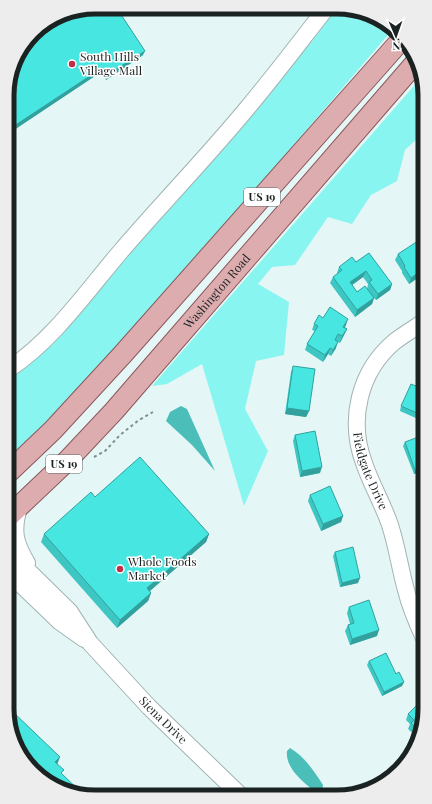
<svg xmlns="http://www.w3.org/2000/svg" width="432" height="804" font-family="'Playfair Display',serif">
  <rect width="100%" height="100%" fill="#e4f7f6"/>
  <g fill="#88f5f1">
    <path d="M332 9H354L394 28 140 324 10 462V377L288 68C304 50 323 32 332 9Z"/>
    <path d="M420 79 421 135 405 150 397 181 371 195 352 224 328 217 295 265 272 267 258 284 289 302 284 355 256 361 245 409 268 451 244 506 202 364 167 384 152 386Z"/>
  </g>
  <g fill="#4bbeba">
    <path d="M181 406 187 409 215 471 192 445 166 421 170 412Z"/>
    <path d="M290 748C305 757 314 771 323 785L322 792 316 793C304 782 285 769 287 751Z"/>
  </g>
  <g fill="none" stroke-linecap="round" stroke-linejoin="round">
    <g stroke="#a1b3b2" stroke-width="18">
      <g id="minor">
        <path id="s1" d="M422 323C413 329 403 335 394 342 359 372 348 420 364 463 371 484 383 504 390 525 397 546 400 569 406 590 410 607 417 623 424 638"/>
        <path d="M9 369C54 339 86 292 121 251 163 202 208 156 249 106 275 75 299 43 324 11L325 8"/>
        <path d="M19 508C12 531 15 543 27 563"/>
        <path id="s2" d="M11 554 70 612 90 643 149 707 239 794"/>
        <path d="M11 575 60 622 84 639"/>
      </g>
    </g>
    <g stroke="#8b585b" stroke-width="22">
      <g id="major">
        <path d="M10 471 53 430 123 354 402 39"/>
        <path id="s3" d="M10 515 67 461 114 411 417 61"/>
      </g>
    </g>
    <path stroke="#818e8e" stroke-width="2" stroke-dasharray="3 3" stroke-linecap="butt" d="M94 457 105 451 120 435 139 420 153 412"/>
    <use href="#minor" stroke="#fff" stroke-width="16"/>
    <use href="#major" stroke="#ddacaf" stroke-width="20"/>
  </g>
  <g fill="#3ec6c2" fill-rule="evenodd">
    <path d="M143 55 106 80 101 72 9 133 10 134 8 138V84Z"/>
    <path d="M421 240 422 275 409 284 402 273V271L395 260 398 254Z"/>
    <path d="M356 262 392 284 390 290 376 300 374 298 372 304 355 317 330 283 333 277 337 274V273L339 267ZM363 277 368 284 367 289 357 292 352 285Z"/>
    <path d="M323 318 346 325 345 327 347 329 340 343 336 341V348L331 356 328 354 323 362 305 350 307 344 315 331 312 330 314 324Z"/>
    <path d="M293 366 309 411 306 417 285 414 291 372Z"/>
    <path d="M422 381 423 411 421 410 418 419 400 411 401 406 416 386Z"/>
    <path d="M295 435 320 473 300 477 293 441Z"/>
    <path d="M405 442H423V471L414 474 403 446Z"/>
    <path d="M310 495 343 516 341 522 321 531 308 501Z"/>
    <path d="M95 497 209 534 206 542 150 591 151 593 148 601 117 628 41 542 44 534Z"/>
    <path d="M335 552 358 583 340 587 333 556Z"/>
    <path d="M349 607 377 636 350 645 345 631 348 625 350 624 347 613Z"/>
    <path d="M369 661 396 674 404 682 402 686 382 696 367 665Z"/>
    <path d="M408 714 425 715 417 737 408 729 410 724 406 720Z"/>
  </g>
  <g fill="#32a19e">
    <path d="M145 51 143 55 106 80 107 75Z"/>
    <path d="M102 68 101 72 8 134V130Z"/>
    <path d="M422 270V275L409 284 411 278Z"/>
    <path d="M366 271 363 277 348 288 350 282Z"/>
    <path d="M392 284 390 290 376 300 378 294Z"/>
    <path d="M374 298 372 304 355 317 357 310Z"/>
    <path d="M348 319 346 325 341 333 343 327Z"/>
    <path d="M347 329 340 343 342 336Z"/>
    <path d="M338 342 336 348 331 356 333 350Z"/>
    <path d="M330 348 328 354 323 362 325 355Z"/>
    <path d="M287 408 309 411 306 417 285 414Z"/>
    <path d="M322 467 320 473 300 477 302 471Z"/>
    <path d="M423 467V471L414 474 415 470Z"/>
    <path d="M343 516 341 522 321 531 323 524Z"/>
    <path d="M209 534 206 542 144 596 147 588Z"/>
    <path d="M360 578 358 583 340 587 342 583Z"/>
    <path d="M151 593 148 601 117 628 120 620Z"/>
    <path d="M379 630 377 636 350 645 352 639Z"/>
    <path d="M404 682 402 686 382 696 384 692Z"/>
    <path d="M60 757 57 765 55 762Z"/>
  </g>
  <g fill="#48e6e1" stroke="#32a19e">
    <path d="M95 7H116L145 51 107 75 102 68 8 130V84L16 56 37 29 61 14Z"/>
    <path d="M421 239 422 270 411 278 404 267 405 266 398 254Z"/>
    <path d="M369 253 392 284 378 294 369 282 372 280 366 271 350 282 357 292 365 286 374 298 357 310 333 277 342 270 339 267 352 257 356 262Z"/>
    <path d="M330 307 348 319 343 327 347 329 342 336 338 334 335 340 338 342 333 350 330 348 325 355 307 344 318 326 314 324 319 315 323 318Z"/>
    <path d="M293 366 315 369 309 411 287 408Z"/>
    <path d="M419 380 422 381 423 407 419 414 401 406 411 384 416 386Z"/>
    <path d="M315 431 322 467 302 471 295 435Z"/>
    <path d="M421 436 423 442V467L415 470 405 442Z"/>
    <path d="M140 457 209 534 147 588 151 593 120 620 44 534 91 492 95 497Z"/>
    <path d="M330 486 343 516 323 524 310 495Z"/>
    <path d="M353 547 360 578 342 583 335 552Z"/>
    <path d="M369 600 379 630 352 639 348 625 354 623 349 607Z"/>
    <path d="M386 653 396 674 399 672 404 682 384 692 369 661Z"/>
    <path d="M423 699 425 701V715L419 731 411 723 414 720 408 714Z"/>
    <path d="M12 711 60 757 55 762 64 770 61 773 85 796H83L37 775 12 738Z"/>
  </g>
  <g fill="#c02f46" stroke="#fff" stroke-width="1.5">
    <circle cx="72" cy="64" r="4"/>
    <circle cx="120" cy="569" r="4"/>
  </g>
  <g text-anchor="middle" stroke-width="3" stroke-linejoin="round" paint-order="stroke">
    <g fill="#fff" stroke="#5f6464" stroke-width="1">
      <rect x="244" y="188" width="36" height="18" rx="3"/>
      <rect x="46" y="455" width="36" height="18" rx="3"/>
    </g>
    <g font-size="11" font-weight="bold" fill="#1b2222">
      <text x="262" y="201">US 19</text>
      <text x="64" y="468">US 19</text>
    </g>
    <g font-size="12" fill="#1b2222" stroke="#fff" text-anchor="start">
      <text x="80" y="61">South Hills<tspan x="80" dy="14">Village Mall</tspan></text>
      <text x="128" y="566">Whole Foods<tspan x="128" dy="14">Market</tspan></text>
    </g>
    <g font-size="12" fill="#1b2222" stroke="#fff">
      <text dy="4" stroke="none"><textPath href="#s3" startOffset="305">Washington Road</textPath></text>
      <text dy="4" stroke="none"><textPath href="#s1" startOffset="176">Fieldgate Drive</textPath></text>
      <text dy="4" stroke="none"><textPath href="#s2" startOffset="226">Siena Drive</textPath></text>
    </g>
  </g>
  <path d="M0 0H432V804H0ZM95 14H337A81 81 0 0 1 418 95V709A81 81 0 0 1 337 790H95A81 81 0 0 1 14 709V95A81 81 0 0 1 95 14Z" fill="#ededed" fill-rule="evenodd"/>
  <path fill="none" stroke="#1b2222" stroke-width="5" d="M95 14H337A81 81 0 0 1 418 95V709A81 81 0 0 1 337 790H95A81 81 0 0 1 14 709V95A81 81 0 0 1 95 14Z"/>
  <g transform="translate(396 36) rotate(178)" stroke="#ffffff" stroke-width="3" paint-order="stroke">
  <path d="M0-3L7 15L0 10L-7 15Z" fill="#1b2222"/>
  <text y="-6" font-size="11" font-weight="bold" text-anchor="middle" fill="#1b2222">N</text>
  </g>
</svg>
